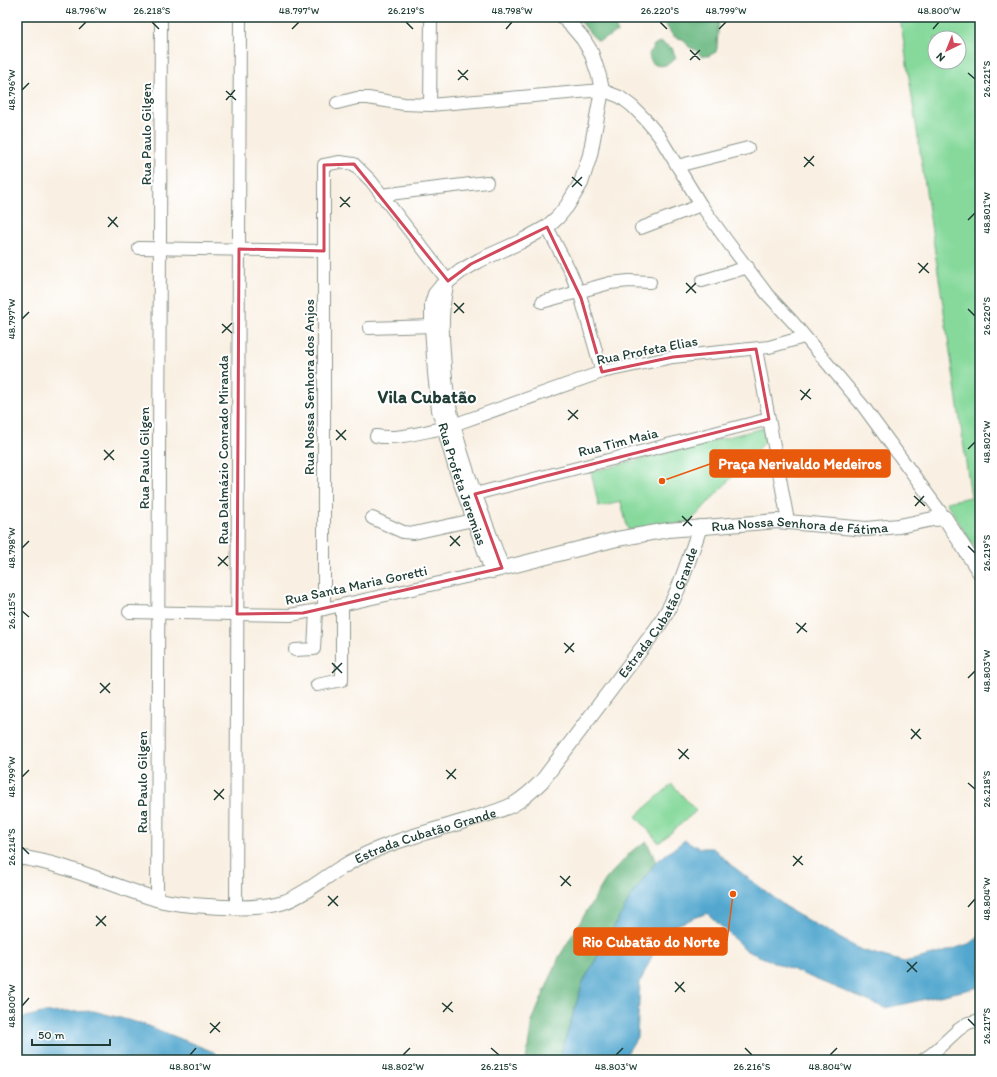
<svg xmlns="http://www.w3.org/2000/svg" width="997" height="1077" font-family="Itim,sans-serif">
  <rect width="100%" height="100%" fill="#fff"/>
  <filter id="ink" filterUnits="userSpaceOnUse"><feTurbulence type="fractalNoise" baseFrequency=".025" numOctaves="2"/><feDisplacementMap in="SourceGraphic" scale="8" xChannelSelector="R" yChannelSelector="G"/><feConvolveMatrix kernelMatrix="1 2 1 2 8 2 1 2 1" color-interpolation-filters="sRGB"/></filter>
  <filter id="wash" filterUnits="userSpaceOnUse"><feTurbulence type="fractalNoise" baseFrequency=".012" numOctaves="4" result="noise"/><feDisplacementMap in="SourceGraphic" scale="16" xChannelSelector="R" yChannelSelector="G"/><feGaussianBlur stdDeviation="0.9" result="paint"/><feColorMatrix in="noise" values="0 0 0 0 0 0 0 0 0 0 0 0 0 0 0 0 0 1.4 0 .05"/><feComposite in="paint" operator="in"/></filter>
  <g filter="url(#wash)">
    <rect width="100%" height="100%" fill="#f9f0e3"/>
    <g fill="#86d99b" stroke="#528b68" fill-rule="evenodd">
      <path d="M900 17H980V556L946 502 971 497 954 379ZM935 38H959V62H935Z"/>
      <path d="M763 428 765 442 690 522 628 530 621 502 599 507 591 472Z"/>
      <path d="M672 784 696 811 659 843 636 816Z"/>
    </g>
    <g fill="#6cb983" stroke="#467b5c">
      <path d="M577 17H610L618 32 599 41C590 36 584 24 577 17Z"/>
      <path d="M672 17H719L717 48 716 52 708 56H701L696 50 689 47 684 40 673 36 664 22V20Z"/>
      <path d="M660 42 672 48 676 58C668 68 650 70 649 54L654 45Z"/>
      <path d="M647 842 656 862 633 893 583 982 559 1060H526L532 1021 559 957 606 879 633 850Z"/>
    </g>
    <g fill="#53a7cf" stroke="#397282">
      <path d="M685 840 699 848H713L731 865 793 912 861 950 904 962 941 953 971 943 980 936V987L885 1008 747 951 707 913 664 930 640 982 637 1037 623 1060H559L583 982 633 893 656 862Z"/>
      <path d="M94 1011 143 1024 214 1052 222 1060H17V1019L42 1013Z"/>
    </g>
  </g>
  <g filter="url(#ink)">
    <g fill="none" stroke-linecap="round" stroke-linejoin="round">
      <g stroke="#8c968c" stroke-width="14">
        <g id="minor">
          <path d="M337 103 357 98H368L404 104 430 105 602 90 620 97 632 106 645 119 659 136 701 205 727 241 767 294 792 321 863 406 945 518"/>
          <path d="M430 105 431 17"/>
          <path d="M677 166 748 148"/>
          <path d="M381 195 487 182"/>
          <path d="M547 227 570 271 581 298 602 372"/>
          <path d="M641 228 701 205"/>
          <path d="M139 248 324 251"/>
          <path d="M702 281 748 267"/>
          <path d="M542 302 610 283 629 281 650 282"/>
          <path d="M369 328 432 326"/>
          <path d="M756 349 788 521"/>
          <path d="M453 425 602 372 673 357 769 347 804 337"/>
          <path d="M376 436C397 440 422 432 443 428"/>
          <path d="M475 494 769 419"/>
          <path d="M372 518 403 532 414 533 473 520"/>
          <path d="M324 609V165L340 162 354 164 371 181 448 281"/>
          <path d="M129 612 290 615 324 609 492 571"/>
          <path d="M295 650 314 649 316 611"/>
          <path d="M317 685 342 680V605"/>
          <path d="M157 899 161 17"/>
          <path d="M236 908 240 17"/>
          <path d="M923 1060 933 1053 958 1030 968 1023 980 1020"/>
        </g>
      </g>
      <g stroke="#8c968c" stroke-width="16">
        <g id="tertiary">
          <path id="s1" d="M563 17 572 26 583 39 591 52 599 76 602 90 590 155 581 183 567 206 558 217 547 227 520 242 480 260 461 271 440 288 435 294 432 304V326L435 373 439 410 456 469 492 571 617 539 668 530 777 521 866 529 899 526 933 519 945 518 980 573"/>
          <path d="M446 286C441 308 441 330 443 353 444 369 445 385 448 401 459 458 482 514 502 568"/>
          <path id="s2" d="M17 857C65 863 109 885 156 899 178 905 202 906 224 907 245 908 265 908 284 902 304 895 321 880 339 869 356 858 376 849 396 842 419 834 442 828 465 821 481 816 499 812 514 804 524 798 533 790 542 781L657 628C678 598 688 561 700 527"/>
        </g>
      </g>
      <use href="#minor" stroke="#fff" stroke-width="12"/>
      <use href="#tertiary" stroke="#fff" stroke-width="14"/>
    </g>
  </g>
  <path fill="none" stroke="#d1495b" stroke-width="3" stroke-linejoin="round" d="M354 164 448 281 471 264 547 227 581 298 602 372 673 357 756 349 769 419 475 494 502 568 303 613 237 614 239 249 324 251V165Z"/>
  <path fill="none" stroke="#1f3d34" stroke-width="1.5" d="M152 22 159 29M406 22 413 29M660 22 667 29M79 29 86 22M292 29 299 22M506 29 512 22M719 29 726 22M933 29 939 22M690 50 700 60M690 60 700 50M458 70 468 80M968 73 975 79M458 80 468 70M22 90 29 83M226 91 236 100M226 100 235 90M804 157 814 166M804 167 814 156M572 177 582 186M572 187 582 177M340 197 350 207M340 207 350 197M108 217 118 227M968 220 975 213M108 227 117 217M918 263 929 273M919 273 928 263M686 283 696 293M686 293 696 283M454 303 464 313M968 309 975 316M454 313 464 303M22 319 29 312M222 324 232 333M222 333 232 323M800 390 811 399M801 400 810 389M568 410 578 419M568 420 578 410M336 430 346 440M336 440 346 430M968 449 975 442M104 450 114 460M104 460 114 450M914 496 925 506M915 506 924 496M682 516 692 526M683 526 692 516M450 536 460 546M450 546 460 536M968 546 975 553M22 548 29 541M218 557 228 566M218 566 228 556M22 611 29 617M796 623 807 632M797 633 806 623M564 643 574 652M565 653 574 643M332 663 342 673M332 673 342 663M968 678 975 671M100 683 110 693M100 693 110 683M911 729 921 739M911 739 920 729M678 749 689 759M679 759 688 749M446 770 456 779M22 777 29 770M447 779 456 769M968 783 975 789M214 790 224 799M214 800 224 789M22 847 29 854M793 856 803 865M793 866 802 856M560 876 571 886M561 886 570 876M328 896 338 906M328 906 338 896M968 907 975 899M96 916 106 926M96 926 106 916M907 962 917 972M907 972 917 962M675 982 685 992M675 992 684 982M442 1003 453 1012M22 1006 29 998M443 1012 452 1002M968 1019 975 1026M210 1023 220 1032M210 1033 220 1022M491 1048 499 1055M745 1048 752 1055M190 1055 196 1048M403 1055 410 1048M616 1055 623 1048M830 1055 837 1048"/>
  <g text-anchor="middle" stroke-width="4" stroke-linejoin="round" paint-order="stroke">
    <g font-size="14" fill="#1f3d34" stroke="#fff">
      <text transform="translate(146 134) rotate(-90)" y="5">Rua Paulo Gilgen</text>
      <text transform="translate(647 350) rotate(-11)" y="5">Rua Profeta Elias</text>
      <text transform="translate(309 387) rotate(-90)" y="5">Rua Nossa Senhora dos Anjos</text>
      <text transform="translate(618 442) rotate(-14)" y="5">Rua Tim Maia</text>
      <text transform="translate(223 450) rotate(-90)" y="5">Rua Dalmázio Conrado Miranda</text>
      <text transform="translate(144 458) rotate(-90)" y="5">Rua Paulo Gilgen</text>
      <text dy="5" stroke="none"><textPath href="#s1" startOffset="562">Rua Profeta Jeremias</textPath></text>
      <text dy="5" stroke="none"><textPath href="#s1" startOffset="967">Rua Nossa Senhora de Fátima</textPath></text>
      <text transform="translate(356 585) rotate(-12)" y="5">Rua Santa Maria Goretti</text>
      <text dy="5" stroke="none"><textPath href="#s2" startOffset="768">Estrada Cubatão Grande</textPath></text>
      <text transform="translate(142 782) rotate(-90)" y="5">Rua Paulo Gilgen</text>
      <text dy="5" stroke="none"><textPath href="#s2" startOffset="432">Estrada Cubatão Grande</textPath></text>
    </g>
    <g font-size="18" font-weight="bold" fill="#1f3d34" stroke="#fff">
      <text x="427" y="403">Vila Cubatão</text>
    </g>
  </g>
  <path fill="none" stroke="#e8590c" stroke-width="1.5" d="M662 481L710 464M733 894L727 941"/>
  <g fill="#e8590c" stroke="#fff" stroke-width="1.5">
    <circle cx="662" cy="481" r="4"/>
    <circle cx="733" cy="894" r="4"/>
  </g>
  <g fill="#e8590c" stroke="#e8590c" stroke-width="1.5">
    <rect x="710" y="450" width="180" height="27" rx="4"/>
    <rect x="574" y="928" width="153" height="27" rx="4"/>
  </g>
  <g font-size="15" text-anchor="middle" font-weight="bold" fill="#fff">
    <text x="800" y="469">Praça Nerivaldo Medeiros</text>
    <text x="651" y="947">Rio Cubatão do Norte</text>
  </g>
  <rect width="997" height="1077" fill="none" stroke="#fff" stroke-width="44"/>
  <g transform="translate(947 50) rotate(223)"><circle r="19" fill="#ffffff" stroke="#a5b1ae"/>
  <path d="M0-3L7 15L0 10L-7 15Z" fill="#d1495b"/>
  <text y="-6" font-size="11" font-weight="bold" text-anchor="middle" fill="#1f3d34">N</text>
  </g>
  <path d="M32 1039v6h78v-6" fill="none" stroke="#1f3d34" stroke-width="2"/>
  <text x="38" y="1039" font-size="12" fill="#1f3d34" stroke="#ffffff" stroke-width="3" paint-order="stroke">50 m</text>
  <rect x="22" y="22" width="953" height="1033" fill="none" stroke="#1f3d34" stroke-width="1.5"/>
  <g font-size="10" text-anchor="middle" fill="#1f3d34">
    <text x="86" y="14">48.796°W</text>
    <text x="152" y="14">26.218°S</text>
    <text x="299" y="14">48.797°W</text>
    <text x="406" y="14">26.219°S</text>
    <text x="512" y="14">48.798°W</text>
    <text x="660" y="14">26.220°S</text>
    <text x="726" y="14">48.799°W</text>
    <text x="939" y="14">48.800°W</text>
    <text transform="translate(986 79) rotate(-90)" y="4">26.221°S</text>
    <text transform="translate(11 90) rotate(-90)" y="4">48.796°W</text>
    <text transform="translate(986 213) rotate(-90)" y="4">48.801°W</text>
    <text transform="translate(986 316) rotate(-90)" y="4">26.220°S</text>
    <text transform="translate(11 319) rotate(-90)" y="4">48.797°W</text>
    <text transform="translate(986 442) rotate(-90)" y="4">48.802°W</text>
    <text transform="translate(11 548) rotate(-90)" y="4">48.798°W</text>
    <text transform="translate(986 553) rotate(-90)" y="4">26.219°S</text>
    <text transform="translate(11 611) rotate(-90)" y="4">26.215°S</text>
    <text transform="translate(986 671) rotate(-90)" y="4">48.803°W</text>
    <text transform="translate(11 777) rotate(-90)" y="4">48.799°W</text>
    <text transform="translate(986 789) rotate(-90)" y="4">26.218°S</text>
    <text transform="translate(11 847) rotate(-90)" y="4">26.214°S</text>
    <text transform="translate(986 899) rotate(-90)" y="4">48.804°W</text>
    <text transform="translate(11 1006) rotate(-90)" y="4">48.800°W</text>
    <text transform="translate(986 1026) rotate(-90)" y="4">26.217°S</text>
    <text x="190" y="1070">48.801°W</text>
    <text x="403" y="1070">48.802°W</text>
    <text x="499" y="1070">26.215°S</text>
    <text x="616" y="1070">48.803°W</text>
    <text x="752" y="1070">26.216°S</text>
    <text x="830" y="1070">48.804°W</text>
  </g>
</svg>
